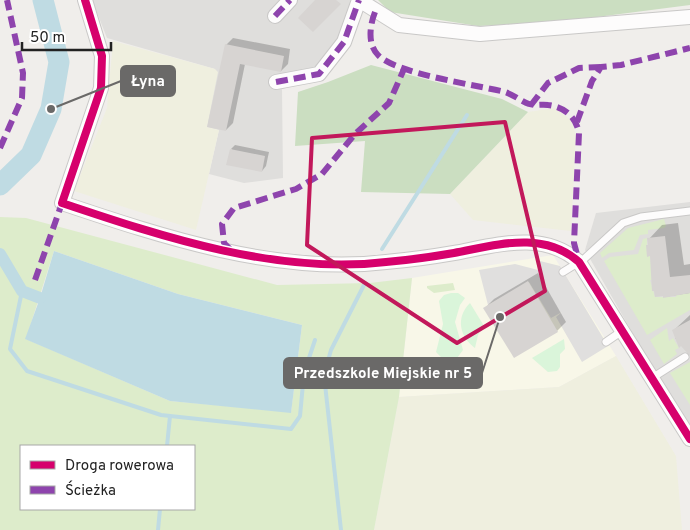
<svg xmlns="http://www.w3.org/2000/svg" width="690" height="530" font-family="Overpass,sans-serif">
  <rect width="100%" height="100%" fill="#f0eeeb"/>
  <g fill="#dfdedc">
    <path d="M92 0H354L324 77 282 89 283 178 244 183 209 174 219 130 207 127 215 69 107 38Z"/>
    <path d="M690 202V433L585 250 596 213Z"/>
  </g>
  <path fill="#f8f7e8" d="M553 255 616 356 559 387 399 397 412 278Z"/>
  <g fill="#efefdf">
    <path d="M113 41 215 69 218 72 207 127 219 130 196 230 74 191 107 108Z"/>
    <path d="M555 108 571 120 576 135 571 231 473 220 450 194 528 112Z"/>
    <path d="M616 356 676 456 682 530H374L399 397 559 387Z"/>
  </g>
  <g fill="#ddeccb" fill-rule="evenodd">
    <path d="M0 217 26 218 277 285 370 283 412 278 399 397 374 530H0ZM54 251 178 294 302 325 291 412 170 401 26 339ZM21 446H194V509H21Z"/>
    <path d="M664 219 666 226 664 228 648 230V234L640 235 634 250 609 253 602 258 600 253 628 228Z"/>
    <path d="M647 238V256H650L653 280H650L655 297H676V295L690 293V310L647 335 604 261 610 257 638 254 643 239Z"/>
    <path d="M453 283 455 290 434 293 427 288V286Z"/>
    <path d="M667 328 669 341 673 338 679 348 675 350 677 354 664 364 650 340Z"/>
    <path d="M690 362V405L670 373Z"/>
  </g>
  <g fill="#cbdec1">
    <path d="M378 0H690V5L558 22 478 26 390 12Z"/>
    <path d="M371 65 502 99 528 112 450 194 361 192 365 141 295 146 298 92 328 82Z"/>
  </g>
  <g fill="#daf5da">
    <path d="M451 293H458L465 298 460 305 455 322 463 350 454 362 445 361 436 352 443 324 439 301 444 295Z"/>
    <path d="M470 303 484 326 478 335 475 348C460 337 455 318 470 303Z"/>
    <path d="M564 339 565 349 560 354V367L557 371 548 372 532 358Z"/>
  </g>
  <path fill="#e0dfde" d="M540 261 560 266 608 346 582 362 556 317 562 312 551 318 529 282 488 305 479 270 515 264 538 270Z"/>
  <path fill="#bfdbe3" d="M54 251 178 294 302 325 291 413 170 401 25 339 40 298Z"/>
  <g fill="#0003">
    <path d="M233 38 290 49 288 64 281 71 245 64 233 123 226 130V45Z"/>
    <path d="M235 145 269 152 266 166 262 171 231 149Z"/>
    <path d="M678 223 684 265 690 264V293L664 297 649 239 662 225Z"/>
    <path d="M538 273 566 322 557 331 485 308 494 299Z"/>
    <path d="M690 315V353L675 338 677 336 673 331Z"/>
  </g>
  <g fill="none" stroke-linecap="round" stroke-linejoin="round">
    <g stroke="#bfdbe3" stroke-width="4">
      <path d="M382 249 467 115"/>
      <path d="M22 291 10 349 27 371 161 415 291 429 300 416 304 373 315 340"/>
      <path d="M304 373 324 375"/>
      <path d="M167 446 170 416"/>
      <path d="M158 530 160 509"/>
      <path d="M341 530 324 375 331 350 365 283"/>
    </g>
    <path stroke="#bfdbe3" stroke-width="12" d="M0 254 22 291 40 298"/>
    <path stroke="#bfdbe3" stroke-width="21" d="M0 185 31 155 51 109 59 62 43 0"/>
  </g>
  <g fill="#d7d4d2">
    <path d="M315 0H336L341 4 313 32 298 18Z"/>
    <path d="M225 44 284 56 281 72 240 64 226 131 207 127Z"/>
    <path d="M230 149 265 156 262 172 226 165Z"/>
    <path d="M665 236 670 277 690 275V293L663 298V296L655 297 654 291H652L650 256 647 257 646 245H648L647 238Z"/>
    <path d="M528 281 558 332 514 358 483 308Z"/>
    <path d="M690 320V356L681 346 679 348 672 330Z"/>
  </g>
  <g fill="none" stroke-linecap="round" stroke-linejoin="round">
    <g stroke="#c9c8c7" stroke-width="9">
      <g id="lane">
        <path d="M563 272 584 259 623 223 641 217 690 211"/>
        <path d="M606 342 622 331"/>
        <path d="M652 378 685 357"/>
      </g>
    </g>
    <g stroke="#c9c8c7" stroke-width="16">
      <g id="street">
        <path d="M85 0 102 56 101 88 62 203C163 237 278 275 386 262 409 260 431 257 454 253 497 245 543 230 579 262L690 439"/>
        <path d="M359 0 399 25 480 34 690 17"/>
        <path d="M275 16 290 0"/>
        <path d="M276 82 319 74 344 42 359 0"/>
      </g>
    </g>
    <use href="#lane" stroke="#fdfcfc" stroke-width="7"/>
    <use href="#street" stroke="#fdfcfc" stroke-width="14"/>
    <g stroke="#8e44ad" stroke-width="6" stroke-dasharray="12 6" stroke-linecap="butt">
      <path d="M375 12C370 25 367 44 378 55 396 74 477 85 505 92 514 95 521 101 529 104 535 106 542 104 548 105 565 107 576 117 579 133L574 243 579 262"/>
      <path d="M275 16 290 0"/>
      <path d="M276 82 319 74 344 42 359 0"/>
      <path d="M531 105 548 83 579 68 601 67"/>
      <path d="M577 122 592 81 601 67 621 65 690 48"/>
      <path d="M0 148 22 98 23 73 7 0"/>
      <path d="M231 250 224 243 222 224 234 208 296 189 322 174 355 134 389 103 404 69"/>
      <path d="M35 280 62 203"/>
    </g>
    <g stroke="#fff" stroke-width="11">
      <path id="cycleway" d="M85 0 102 56 101 88 62 203C163 237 278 275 386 262 409 260 431 257 454 253 497 245 543 230 579 262L690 439"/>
    </g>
    <use href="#cycleway" stroke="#d6006c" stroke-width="8"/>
  </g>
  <path fill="none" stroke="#c2185b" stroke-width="4" stroke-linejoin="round" d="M505 122 545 291 457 343 307 245 312 138Z"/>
  <path fill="none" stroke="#6a6968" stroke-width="2" d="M51 109L121 81M500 317L482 373"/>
  <g fill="#6a6968" stroke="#fff" stroke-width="2">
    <circle cx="51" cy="109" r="5"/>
    <circle cx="500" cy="317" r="5"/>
  </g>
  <g fill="#6a6968" stroke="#6a6968" stroke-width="2">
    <rect x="121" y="66" width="54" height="30" rx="5"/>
    <rect x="284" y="358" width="198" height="30" rx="5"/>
  </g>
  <g font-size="15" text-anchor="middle" font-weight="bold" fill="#fff">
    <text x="148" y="86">Łyna</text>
    <text x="383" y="378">Przedszkole Miejskie nr 5</text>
  </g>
  <rect x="20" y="445" width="175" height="65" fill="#ffffff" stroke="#a7a7a7"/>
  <rect x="30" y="461" width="25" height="8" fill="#d6006c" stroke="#a7a7a7"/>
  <text x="65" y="470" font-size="15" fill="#222222">Droga rowerowa</text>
  <rect x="30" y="486" width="25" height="8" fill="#8e44ad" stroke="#a7a7a7"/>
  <text x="65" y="495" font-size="15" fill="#222222">Ścieżka</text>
  <path d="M22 42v8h89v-8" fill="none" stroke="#222222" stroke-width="2.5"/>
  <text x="30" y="42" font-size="15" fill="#222222" stroke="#ffffff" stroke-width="4" paint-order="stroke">50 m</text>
</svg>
